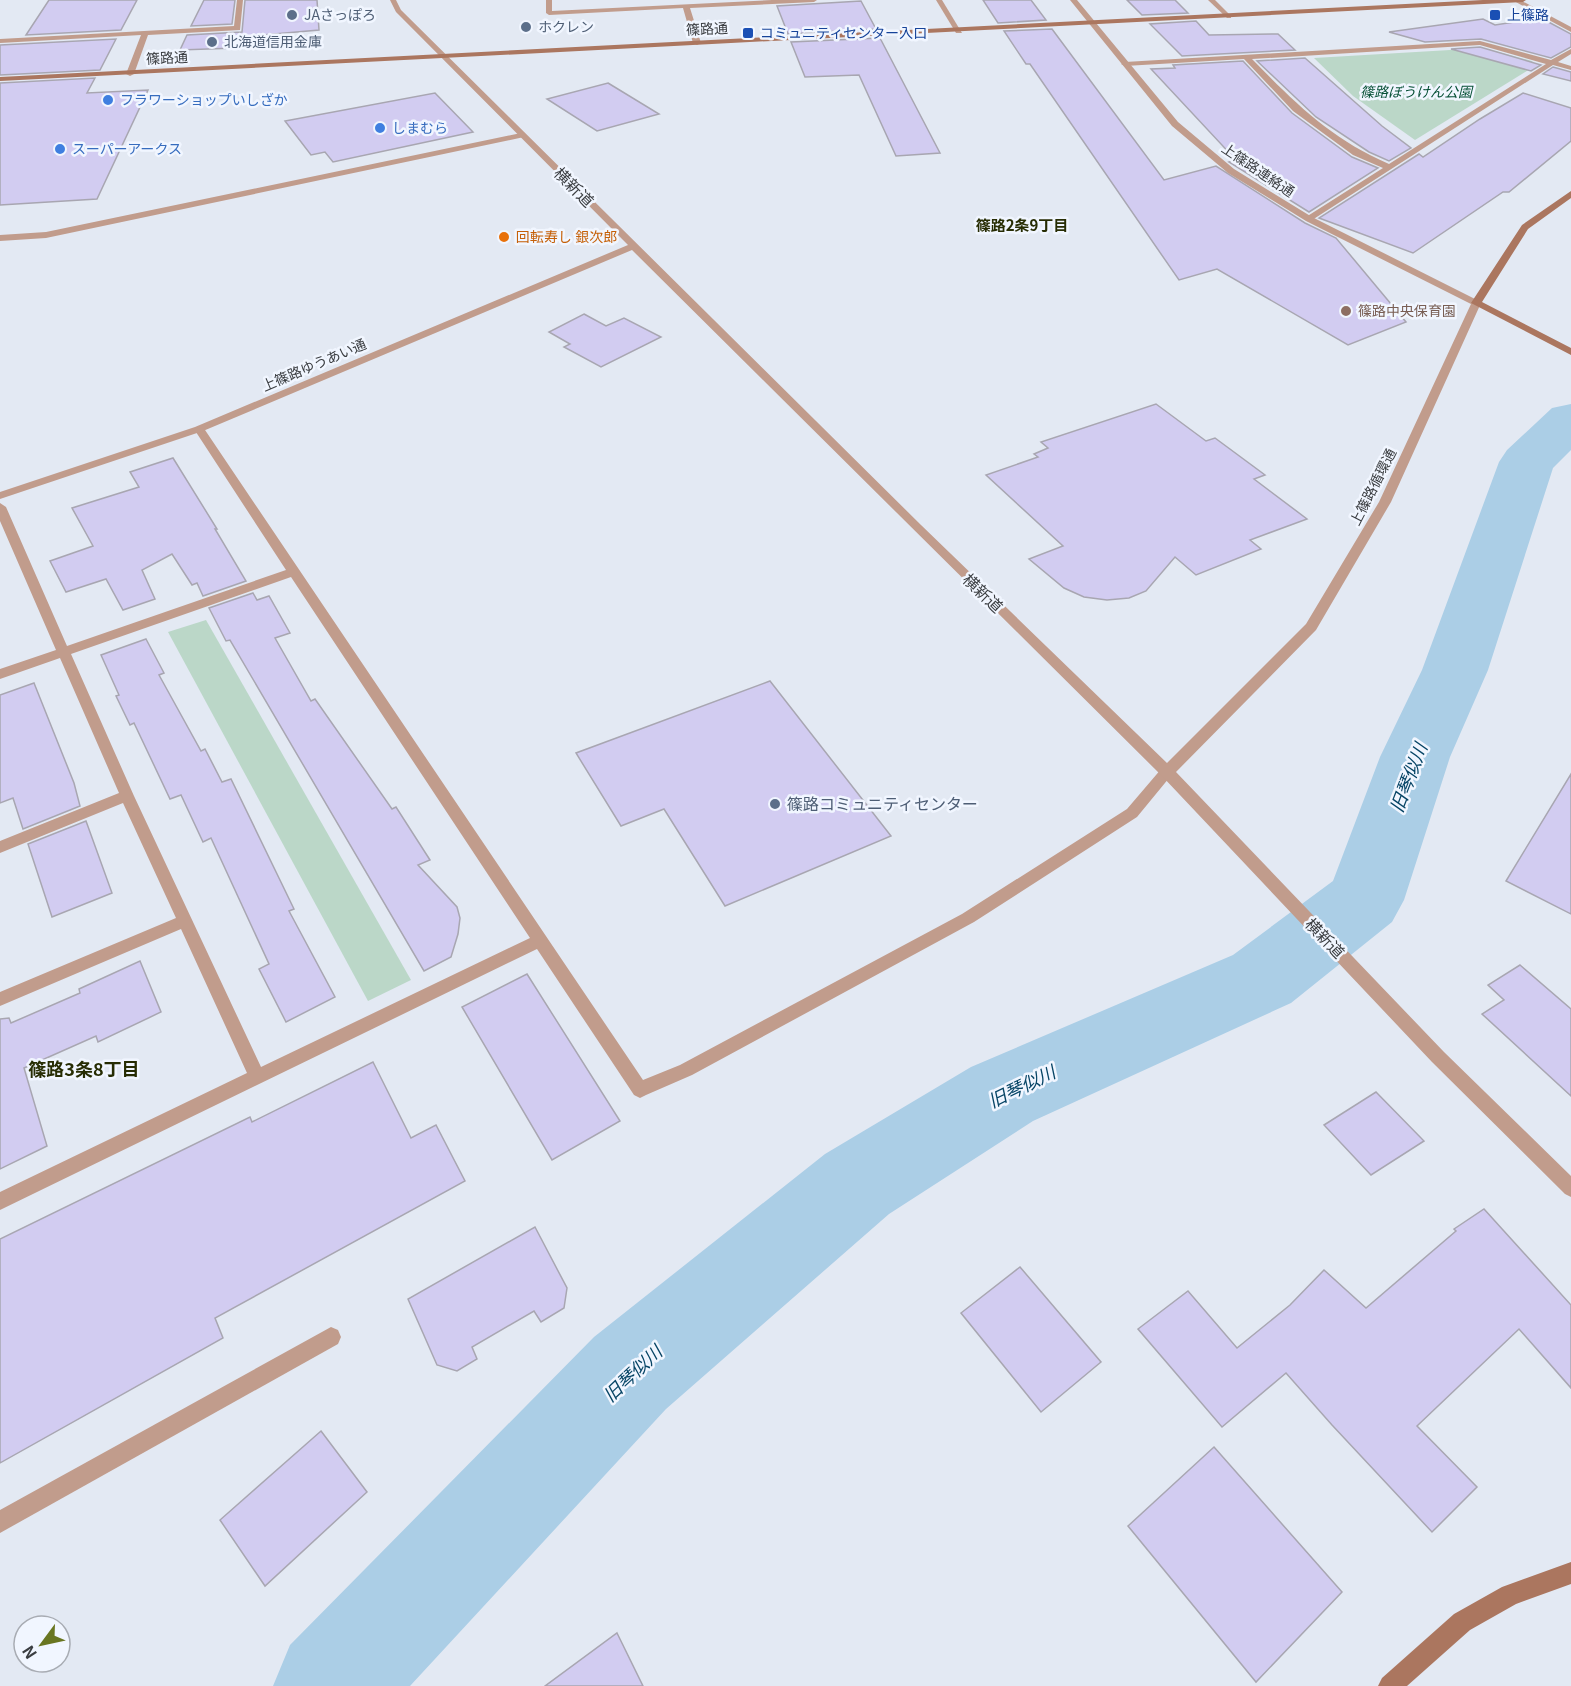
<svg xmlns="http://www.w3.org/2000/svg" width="1571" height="1686" font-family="Georgia,'Noto Sans JP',serif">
  <rect width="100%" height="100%" fill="#e3e9f3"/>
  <g fill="#bbd7c8">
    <path d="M1484 48 1532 61 1535 66 1415 140 1353 96 1314 58Z"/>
    <path d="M206 620 411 980 368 1001 168 632Z"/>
  </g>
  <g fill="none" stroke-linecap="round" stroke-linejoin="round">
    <path fill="#abcee6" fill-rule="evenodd" d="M1571 404V450L1553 468 1488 670 1450 757 1404 900 1392 922 1291 1003 1033 1121 889 1214 666 1409 410 1686H273L290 1645 594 1337 825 1154 971 1067 1233 955 1333 881 1380 757 1422 670 1499 462 1507 450 1552 408Z"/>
  </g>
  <g fill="#d2ccf1" stroke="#a8a6b1" stroke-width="1.5">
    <path d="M49 0H137L121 30 26 35Z"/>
    <path d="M204 0H235L232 24 191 26Z"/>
    <path d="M245 0H317L319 30 240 37 236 48 180 50 187 35 242 32Z"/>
    <path d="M983 0H1031L1046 20 998 23Z"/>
    <path d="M1127 0H1175L1188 13 1142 15Z"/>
    <path d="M861 1 876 29 788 34 777 6Z"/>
    <path d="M1541 18 1571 34V47L1551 58 1481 39 1425 42 1389 32 1483 19 1495 25Z"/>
    <path d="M1196 21 1209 35 1278 34 1295 50 1182 56 1150 24Z"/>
    <path d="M1052 29 1164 180 1216 166 1305 223 1336 238 1406 322 1348 345 1217 269 1179 280 1030 64H1026L1004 31Z"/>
    <path d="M880 38 940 153 896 156 859 75 805 77 791 42Z"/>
    <path d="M116 39 100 70 0 75V45Z"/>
    <path d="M1480 47 1541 65 1531 71 1451 49Z"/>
    <path d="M1305 58 1382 126 1411 148 1389 161 1369 152 1316 117 1257 61Z"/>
    <path d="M1243 61 1292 113 1352 157 1378 168 1309 212 1229 162 1236 160 1151 69 1175 68 1173 65Z"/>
    <path d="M1553 67 1571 72V81L1543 74Z"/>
    <path d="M95 78 87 93 148 90 97 199 0 205V83Z"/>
    <path d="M608 83 659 114 597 131 547 99Z"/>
    <path d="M435 93 473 132 333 162 325 152 311 155 285 121Z"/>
    <path d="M1523 93 1571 108V141L1509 192H1503L1413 253 1319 218 1419 154 1423 157 1480 119Z"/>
    <path d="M584 314 606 326 624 318 661 337 601 367 564 347 570 344 549 332Z"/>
    <path d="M1156 404 1206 441 1215 438 1265 475 1254 479 1307 519 1250 540 1261 549 1196 575 1175 557 1146 591 1129 598 1107 600 1084 597 1064 588 1029 559 1063 546 986 475 1038 457 1034 454 1048 448 1041 442Z"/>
    <path d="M173 458 217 529H215L246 581 203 596 197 583 192 585 172 554 142 570 155 599 123 610 106 579 66 592 50 561 93 546 72 508 139 487 130 472Z"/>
    <path d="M253 593 257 600 269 596 290 633 275 638 311 701 315 699 392 809 396 807 430 860 418 865 457 907 460 918 458 934 451 957 424 971 230 640 226 641 209 608Z"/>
    <path d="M146 639 164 673 159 675 201 751 205 749 222 782 231 779 294 909 289 911 335 997 286 1022 259 969 269 964 211 838 203 842 181 795 170 799 134 723 130 725 116 696 119 695 101 655Z"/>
    <path d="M770 681 891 836 725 906 664 809 621 826 576 753Z"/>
    <path d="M34 683 74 783 80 806 23 829 13 798 0 803V695Z"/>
    <path d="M1571 774V914L1506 881Z"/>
    <path d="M86 821 112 893 52 917 28 844Z"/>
    <path d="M140 961 161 1012 98 1042 96 1036 24 1068 47 1146 0 1169V1019L9 1018 11 1023 80 993 79 989Z"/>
    <path d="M1520 965 1571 1009V1096L1482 1014 1504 1000 1488 985Z"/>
    <path d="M527 974 620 1121 552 1160 462 1007Z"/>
    <path d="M373 1062 411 1138 436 1125 465 1181 215 1318 223 1338 0 1463V1239L250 1117 252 1122Z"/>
    <path d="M1376 1092 1424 1141 1371 1175 1324 1125Z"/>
    <path d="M1484 1209 1571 1305V1388L1519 1329 1417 1426 1477 1487 1432 1532 1332 1425 1286 1373 1222 1427 1138 1329 1188 1291 1237 1348 1290 1305 1324 1270 1366 1308 1456 1231 1454 1229Z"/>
    <path d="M535 1227 567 1288 564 1308 541 1322 534 1311 472 1347 477 1359 457 1371 437 1365 408 1299Z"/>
    <path d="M1020 1267 1101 1362 1041 1412 961 1313Z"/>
    <path d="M321 1431 367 1492 265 1586 220 1520Z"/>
    <path d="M1214 1447 1342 1592 1256 1682 1128 1526Z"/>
    <path d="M617 1633 643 1686H545Z"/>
  </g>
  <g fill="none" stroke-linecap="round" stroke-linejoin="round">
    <g fill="#c19c8c" fill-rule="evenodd">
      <path d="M237 0H243L240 30 148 35 134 74 130 76 126 74 141 35 0 43V39L234 26Z"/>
      <path d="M546 0H552V11L772 0H817L814 2 690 8 701 43 697 45 693 43 683 8 549 15 546 13Z"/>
      <path d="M936 0H942L962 33H956Z"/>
      <path d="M1208 0H1215L1231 16V18H1227Z"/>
      <path d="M1512 0H1520L1571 27V32Z"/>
      <path d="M1480 41 1551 60 1571 49V54L1558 62 1571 66V70L1553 65 1309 222 1305 219 1306 217 1383 168 1353 155 1293 111 1244 59 1125 66 1121 64 1125 62ZM1480 45 1546 64 1389 164C1331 139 1295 103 1252 59Z"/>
      <path d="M521 133 525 135 524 137 46 238 0 241V235L46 232Z"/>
      <path d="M199 426 203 427 643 1080 680 1065 962 914 1127 809 1162 768 1167 767 1174 772 1137 817 974 922 692 1075 646 1095 640 1098 634 1095 537 949 0 1210V1192L247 1073 181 929 0 1006V992L176 918 123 803 0 853V841L119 793 60 658 0 679V669L56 650 0 521V503L6 507 67 646 286 570 194 429ZM291 577 530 938 261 1067 134 796 71 654Z"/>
      <path d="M331 1327 338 1330 341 1337 338 1344 0 1533V1510Z"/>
    </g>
    <path fill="#c19c8c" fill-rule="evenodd" d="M390 0H396L401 10 921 525 1167 763 1306 624 1379 502 1471 304 1306 221 1228 173 1172 126 1070 0H1077L1178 122 1234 169 1312 217 1479 301 1481 303 1391 502 1316 630 1176 772 1444 1052 1571 1176V1197L1565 1194 1432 1062 1162 776 632 250 203 431 0 499V492L195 427 628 245 396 12Z"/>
    <g fill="#ab765f" fill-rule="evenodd">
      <path d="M1483 0H1526L1523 2 0 81V77Z"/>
      <path d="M1571 191V198L1528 229 1482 302 1571 348V355L1471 303 1522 225Z"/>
      <path d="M1571 1562V1584L1516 1604 1470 1630 1407 1686H1378L1382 1678 1454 1614 1502 1587Z"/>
    </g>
  </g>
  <g fill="#5c6f8a" stroke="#f1f6ff" stroke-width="2">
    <circle cx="292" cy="15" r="6"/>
    <circle cx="526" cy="27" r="6"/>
    <circle cx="212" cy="42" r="6"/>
    <circle cx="775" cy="804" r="6"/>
  </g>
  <g fill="#1a4fb4" stroke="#f1f6ff" stroke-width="2">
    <rect x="1489" y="9" width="12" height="12" rx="3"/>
    <rect x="742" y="27" width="12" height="12" rx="3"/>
  </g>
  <g fill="#3f7fe0" stroke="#f1f6ff" stroke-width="2">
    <circle cx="108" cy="100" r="6"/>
    <circle cx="380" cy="128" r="6"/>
    <circle cx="60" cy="149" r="6"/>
  </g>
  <circle fill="#e8710a" stroke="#f1f6ff" stroke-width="2" cx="504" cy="237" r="6"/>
  <circle fill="#8d6e63" stroke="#f1f6ff" stroke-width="2" cx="1346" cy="311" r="6"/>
  <g text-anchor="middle" stroke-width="5" stroke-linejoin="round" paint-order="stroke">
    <g font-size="14" fill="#4e5e75" stroke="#f1f6ff" text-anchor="start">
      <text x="304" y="20">JAさっぽろ</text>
      <text x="538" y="32">ホクレン</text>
      <text x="224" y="47">北海道信用金庫</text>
    </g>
    <g font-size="14" fill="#164399" stroke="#f1f6ff" text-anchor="start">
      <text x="1507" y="20">上篠路</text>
      <text x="760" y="38">コミュニティセンター入口</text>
    </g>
    <g font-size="14" fill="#3a3d41" stroke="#f1f6ff">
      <text transform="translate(707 29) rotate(-3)" y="5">篠路通</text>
      <text transform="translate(167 58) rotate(-3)" y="5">篠路通</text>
      <text transform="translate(1258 170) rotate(34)" y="5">上篠路連絡通</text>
      <text transform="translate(314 365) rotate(-23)" y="5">上篠路ゆうあい通</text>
      <text transform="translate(1373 487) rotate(-63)" y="5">上篠路循環通</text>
    </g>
    <g font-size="14" font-style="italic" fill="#065036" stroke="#f1f6ff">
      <text x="1416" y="97">篠路ぼうけん公園</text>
    </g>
    <g font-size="14" fill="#366cbe" stroke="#f1f6ff" text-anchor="start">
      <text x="120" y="105">フラワーショップいしざか</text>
      <text x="392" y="133">しまむら</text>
      <text x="72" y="154">スーパーアークス</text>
    </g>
    <g font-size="14" fill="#c56008" stroke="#f1f6ff" text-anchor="start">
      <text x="516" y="242">回転寿し 銀次郎</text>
    </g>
    <g font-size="14" fill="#785e54" stroke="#f1f6ff" text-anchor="start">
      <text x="1358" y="316">篠路中央保育園</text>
    </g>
    <g font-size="15" font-weight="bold" fill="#272d04" stroke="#f1f6ff">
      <text x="1022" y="231">篠路2条9丁目</text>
    </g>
    <g font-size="16" fill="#3a3d41" stroke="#f1f6ff">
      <text transform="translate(574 187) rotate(45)" y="6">横新道</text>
      <text transform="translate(983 593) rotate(44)" y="6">横新道</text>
      <text transform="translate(1325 938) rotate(46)" y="6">横新道</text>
    </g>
    <g font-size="16" fill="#4e5e75" stroke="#f1f6ff" text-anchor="start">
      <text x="787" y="810">篠路コミュニティセンター</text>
    </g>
    <g font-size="18" font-style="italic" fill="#074566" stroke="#f1f6ff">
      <text transform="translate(1409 778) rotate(-69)" y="6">旧琴似川</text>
      <text transform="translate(1022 1087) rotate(-26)" y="6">旧琴似川</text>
      <text transform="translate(633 1374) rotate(-43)" y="6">旧琴似川</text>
    </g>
    <g font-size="18" font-weight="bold" fill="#272d04" stroke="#f1f6ff">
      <text x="84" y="1076">篠路3条8丁目</text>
    </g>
  </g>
  <g transform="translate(42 1644) rotate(237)"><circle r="28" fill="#f1f6ff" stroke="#a8acb3" stroke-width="1.5"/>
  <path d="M0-4.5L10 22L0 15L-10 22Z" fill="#697621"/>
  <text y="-9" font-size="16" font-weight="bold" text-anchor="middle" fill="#3a3d41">N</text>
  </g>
</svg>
